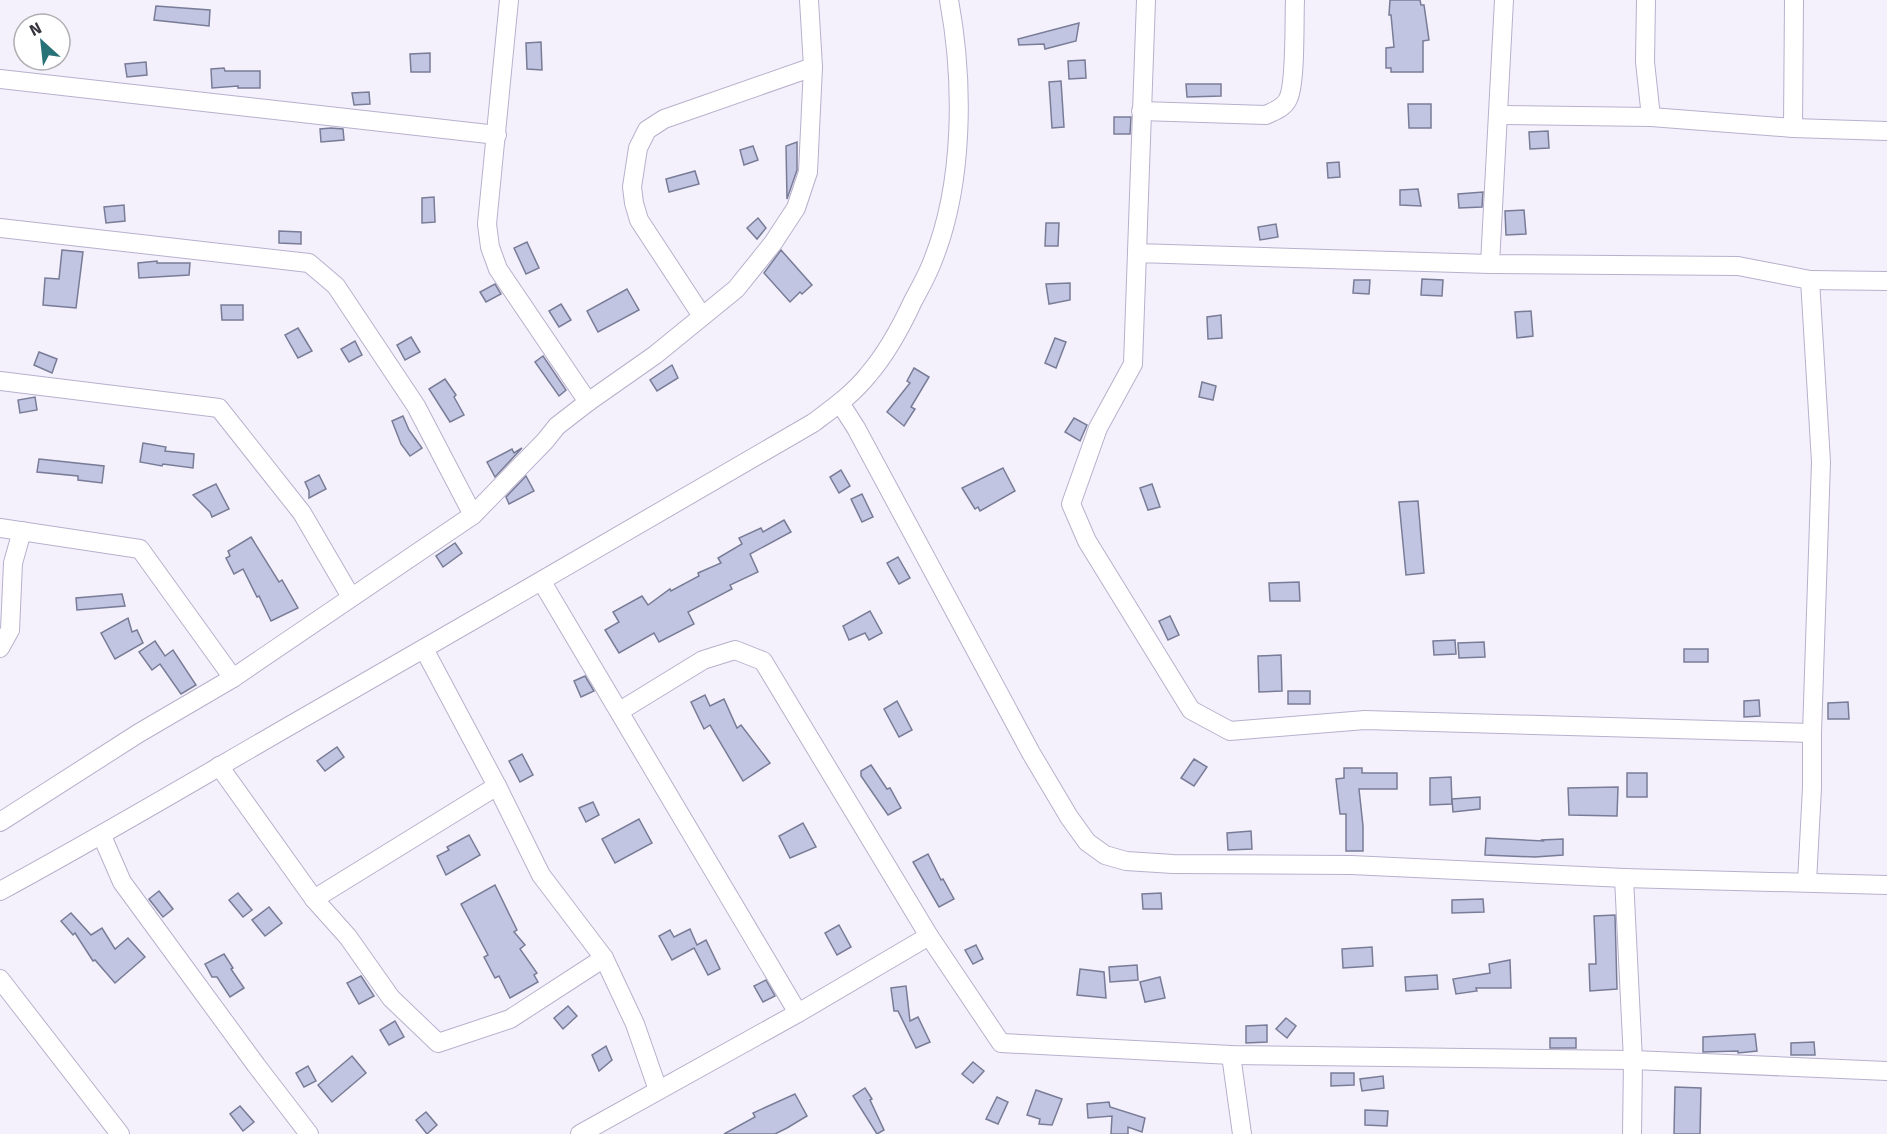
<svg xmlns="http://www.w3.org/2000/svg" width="1887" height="1134" font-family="Signika,sans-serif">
  <rect width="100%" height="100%" fill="#f4f1fd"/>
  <g fill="#c1c5e2" stroke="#797c96" stroke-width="1.5">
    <path d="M1390 0H1420L1421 5H1424L1429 40 1423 41V72H1391V68H1386V48L1394 47 1391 15H1389Z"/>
    <path d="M156 6 210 10 209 26 154 20Z"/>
    <path d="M1079 23 1076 41 1045 49 1044 44 1019 45 1018 39Z"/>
    <path d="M541 42 542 70 527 69 526 43Z"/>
    <path d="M430 53V72H411L410 54Z"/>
    <path d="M1085 60 1086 78 1069 79 1068 61Z"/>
    <path d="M146 62 147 75 127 77 125 64Z"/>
    <path d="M224 68 225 71H260V88H238V86L212 88 211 69Z"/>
    <path d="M1061 81 1064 127 1052 128 1049 82Z"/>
    <path d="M1186 84H1221V96L1187 97Z"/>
    <path d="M369 92 370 104 354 105 352 93Z"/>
    <path d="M1408 104H1431V128H1409Z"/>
    <path d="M1114 117H1131L1130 134H1114Z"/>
    <path d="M331 128 343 129 344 140 321 142 320 129Z"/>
    <path d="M1548 131 1549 148 1530 149 1529 132Z"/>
    <path d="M797 142V170L787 199 786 146Z"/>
    <path d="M753 146 758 160 744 165 740 150Z"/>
    <path d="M1339 162 1340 177 1328 178 1327 163Z"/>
    <path d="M695 171 699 184 669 192 666 179Z"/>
    <path d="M1418 189 1421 206 1400 205V190Z"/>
    <path d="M1483 192 1482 207 1459 208 1458 194Z"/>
    <path d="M434 197 435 222 422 223V198Z"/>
    <path d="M124 205 125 221 106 223 104 207Z"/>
    <path d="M1524 210 1526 234 1506 235 1505 211Z"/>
    <path d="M758 218 766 228 757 239 747 228Z"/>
    <path d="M1046 223H1059L1058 246H1045Z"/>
    <path d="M1276 224 1278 237 1260 240 1258 227Z"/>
    <path d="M279 231 301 232V244L279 243Z"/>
    <path d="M527 242 539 268 526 274 514 248Z"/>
    <path d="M62 250 83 252 76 308 43 305 45 278 59 279Z"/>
    <path d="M781 250 812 285 802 294 800 292 790 302 764 273Z"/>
    <path d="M157 261V263H190L189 275 139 278 138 263Z"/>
    <path d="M1422 279 1443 280 1442 296 1421 295Z"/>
    <path d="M1354 280H1370L1369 294 1353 293Z"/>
    <path d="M1070 283V300L1049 304 1046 284Z"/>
    <path d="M495 284 501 294 486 302 480 292Z"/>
    <path d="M627 289 639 310 598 332 587 311Z"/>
    <path d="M561 304 571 320 559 327 549 311Z"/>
    <path d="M221 305H243V320H222Z"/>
    <path d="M1531 311 1533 336 1517 338 1515 312Z"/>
    <path d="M1221 315 1222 338 1208 339 1207 317Z"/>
    <path d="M298 328 312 351 298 358 285 335Z"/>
    <path d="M411 337 420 352 405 360 397 345Z"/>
    <path d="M1055 338 1066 342 1056 368 1045 363Z"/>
    <path d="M355 341 362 355 349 362 341 349Z"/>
    <path d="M39 352 57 359 52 373 34 365Z"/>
    <path d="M543 356 566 390 559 396 535 362Z"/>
    <path d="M672 365 678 378 657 391 650 380Z"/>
    <path d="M914 368 929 377 911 407 915 409 904 426 887 412 910 383 907 381Z"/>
    <path d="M445 379 456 395 454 397 464 415 450 422 429 389Z"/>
    <path d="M1202 382 1216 386 1213 400 1199 397Z"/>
    <path d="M35 397 37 410 20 413 18 400Z"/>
    <path d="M403 416 409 430 422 448 410 456 401 444 392 421Z"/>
    <path d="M1074 418 1087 425 1080 441 1065 432Z"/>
    <path d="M143 443 166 447 165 451 194 454 193 468 163 464 162 466 140 462Z"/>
    <path d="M522 448 495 477 487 462 512 449 514 453Z"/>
    <path d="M39 459 104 466 102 483 78 480V476L37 472Z"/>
    <path d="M1003 468 1015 491 980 511 978 507 975 509 962 488Z"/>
    <path d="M841 470 850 486 839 493 830 477Z"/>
    <path d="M319 475 326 489 309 498V491L305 482Z"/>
    <path d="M526 476 534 491 509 504 506 497Z"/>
    <path d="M216 484 229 509 212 517 210 512 193 495Z"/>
    <path d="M1152 484 1160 507 1148 510 1140 488Z"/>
    <path d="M862 494 873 517 862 522 851 499Z"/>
    <path d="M1418 501 1424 573 1406 575 1399 502Z"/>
    <path d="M784 520 791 532 750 554 758 572 730 585 732 589 688 612 694 624 659 642 654 633 619 653 605 630 619 622 613 612 642 596 648 605 670 589 671 591 699 576 698 573 721 563 718 558 742 544 739 538 761 528 763 532Z"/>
    <path d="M251 537 279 582 282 580 298 608 271 621 259 596 257 597 243 569 234 574 226 558 230 556 228 551Z"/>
    <path d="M455 543 462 553 443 567 436 556Z"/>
    <path d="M898 557 910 578 899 584 887 563Z"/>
    <path d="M1299 582 1300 601H1270L1269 583Z"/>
    <path d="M122 594 125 606 77 610 76 598Z"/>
    <path d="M870 611 882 633 869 640 865 633 849 640 843 626Z"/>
    <path d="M1170 616 1179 635 1168 640 1159 621Z"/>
    <path d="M128 618 132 632 137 630 143 643 115 659 101 633Z"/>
    <path d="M1455 640 1456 654 1434 655 1433 641Z"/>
    <path d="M155 641 165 656 173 650 196 685 181 694 160 664 152 670 139 652Z"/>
    <path d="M1484 642 1485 657 1459 658 1458 643Z"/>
    <rect x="1684" y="649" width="24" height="13"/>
    <path d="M1281 655 1282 691 1259 692 1258 656Z"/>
    <path d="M585 676 594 691 581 697 574 681Z"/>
    <rect x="1288" y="691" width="22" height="13"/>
    <path d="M705 695 710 706 724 699 737 728 741 725 770 763 743 781 710 725 704 729 691 702Z"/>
    <path d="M1759 700 1760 716 1744 717V701Z"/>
    <path d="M897 701 912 730 899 737 884 709Z"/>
    <path d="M1848 702 1849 719H1828V703Z"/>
    <path d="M337 747 344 757 325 771 317 761Z"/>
    <path d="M522 754 533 775 520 782 509 761Z"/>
    <path d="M1194 759 1207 767 1194 786 1181 778Z"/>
    <path d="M871 765 887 789 890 788 901 808 888 815 861 776V771Z"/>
    <path d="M1344 768H1362V773H1397V789H1359L1363 826V851H1346V814H1340L1336 779 1344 778Z"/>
    <rect x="1627" y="773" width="20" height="24"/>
    <path d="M1451 777 1452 804 1430 805V778Z"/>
    <path d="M1618 787 1617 816 1569 815 1568 788Z"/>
    <path d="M1480 797V809L1453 812 1452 799Z"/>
    <path d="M593 802 599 815 586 822 579 808Z"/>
    <path d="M639 819 652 843 615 863 602 839Z"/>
    <path d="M803 823 816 847 790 858 779 836Z"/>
    <path d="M1251 831 1252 849 1228 850 1227 833Z"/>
    <path d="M469 835 480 855 446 875 437 856 449 850 447 847Z"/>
    <path d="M1486 838 1543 841 1542 840 1563 839V855L1535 857 1485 855Z"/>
    <path d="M928 854 941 880 943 879 954 899 939 907 913 862Z"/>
    <path d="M495 885 517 930 514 932 525 945 520 949 537 973 534 975 538 982 510 998 499 976 495 978 484 957 488 955 461 904Z"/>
    <path d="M159 891 173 909 163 917 149 899Z"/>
    <path d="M238 893 252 910 243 917 229 900Z"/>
    <path d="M1161 893 1162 909H1143L1142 894Z"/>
    <path d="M1483 899 1484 912 1452 913V900Z"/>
    <path d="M269 907 282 923 265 936 252 920Z"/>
    <path d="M71 913 91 935 102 928 115 949 128 938 145 957 115 983 95 960 93 961 75 933 73 935 61 921Z"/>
    <path d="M1615 915 1617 989 1590 991 1589 964H1596L1594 916Z"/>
    <path d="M839 925 851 947 837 955 825 933Z"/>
    <path d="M690 929 697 945 706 940 720 969 708 975 694 948 672 960 659 936 670 930 674 937Z"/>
    <path d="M976 945 983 959 973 964 965 950Z"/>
    <path d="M1372 947 1373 966 1343 968 1342 949Z"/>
    <path d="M224 954 233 968 231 969 244 988 230 997 217 977H212L205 964Z"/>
    <path d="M1510 960 1511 988H1476L1477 991 1456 994 1453 979 1490 973 1489 964Z"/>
    <path d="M1137 965 1138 980 1110 982 1109 967Z"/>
    <path d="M1080 969 1104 972 1106 998 1077 995Z"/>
    <path d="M1437 975 1438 989 1406 991 1405 977Z"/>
    <path d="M361 976 374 996 359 1004 347 983Z"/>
    <path d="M1160 977 1165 998 1145 1002 1140 982Z"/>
    <path d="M766 980 775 996 763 1002 754 986Z"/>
    <path d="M906 986 910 1021 918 1017 930 1042 916 1048 898 1011H894L891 988Z"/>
    <path d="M568 1006 577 1016 563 1029 554 1018Z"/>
    <path d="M1286 1018 1296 1026 1287 1038 1276 1029Z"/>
    <path d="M395 1021 404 1037 389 1045 380 1030Z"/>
    <path d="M1267 1025V1042L1246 1043V1026Z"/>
    <path d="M1755 1034 1757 1051 1738 1053V1051L1703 1052V1037Z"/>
    <rect x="1550" y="1038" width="26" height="10"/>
    <path d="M1814 1042 1815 1055H1791V1043Z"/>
    <path d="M606 1046 612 1060 599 1071 592 1055Z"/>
    <path d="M352 1056 366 1073 332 1102 318 1085Z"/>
    <path d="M973 1062 984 1071 973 1083 962 1074Z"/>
    <path d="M308 1066 316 1081 304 1087 296 1073Z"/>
    <path d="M1331 1073H1354V1085L1331 1086Z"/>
    <path d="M1383 1076 1384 1088 1362 1091 1360 1079Z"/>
    <path d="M1675 1087 1701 1088 1700 1134H1674Z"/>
    <path d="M865 1088 872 1099 870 1100 884 1130 877 1134 853 1096Z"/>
    <path d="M1036 1090 1062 1099 1052 1125 1039 1124 1040 1119 1027 1115Z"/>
    <path d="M795 1094 807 1116 787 1128 775 1134H724L755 1117 753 1113Z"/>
    <path d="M997 1097 1008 1102 998 1124 986 1119Z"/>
    <path d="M1109 1102 1110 1107 1145 1118 1142 1132 1128 1127V1134H1111L1112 1116 1088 1118 1087 1104Z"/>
    <path d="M240 1106 254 1122 243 1131 230 1114Z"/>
    <path d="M1365 1110 1388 1111 1387 1126 1365 1125Z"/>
    <path d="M426 1112 437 1125 427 1134 416 1120Z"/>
  </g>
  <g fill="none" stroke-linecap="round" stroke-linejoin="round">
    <g stroke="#b8b0cc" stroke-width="20">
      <g id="minor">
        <path d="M509 0 487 224 490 247 498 269 588 402"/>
        <path d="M1646 0 1645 62 1651 117"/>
        <path d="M0 79 497 135"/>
        <path d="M1141 111 1266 115C1274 111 1284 108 1288 99 1296 84 1294 20 1295 0"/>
        <path d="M1498 115 1651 117 1793 128 1887 131"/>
        <path d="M1793 128 1794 0"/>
        <path d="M0 228 309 263 336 286 416 406 473 515"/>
        <path d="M1137 253 1490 264 1738 266 1810 280 1821 462 1812 733 1365 720 1230 731 1191 710 1087 541 1071 504 1098 428 1133 364 1146 0"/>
        <path d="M1490 264 1504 0"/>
        <path d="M1810 280 1887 281"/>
        <path d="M702 316 639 220 634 203 632 187 638 148 647 130 664 119 813 67"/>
        <path d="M0 381 219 408 302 513 351 597"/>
        <path d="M840 403 856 428 1031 753 1069 817 1087 842 1105 855 1126 861 1173 864 1351 865 1624 878 1887 885"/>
        <path d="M0 528 140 549 233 678"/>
        <path d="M542 582 798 1013 929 936"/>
        <path d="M0 648 10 630 13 563 22 531"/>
        <path d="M424 649 497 786 541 875 604 958 635 1024 658 1090"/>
        <path d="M620 711 703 660 735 650 763 661 929 936 1001 1043 1231 1055 1633 1060 1887 1071"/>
        <path d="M219 766 314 899 348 937 391 998 438 1043 510 1019 604 958"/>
        <path d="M0 822 139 733 233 678 473 515 545 441 557 426 588 402 655 355 736 289 773 243 796 208 808 172 813 67 809 0"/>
        <path d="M102 836 122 882 256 1065 309 1134"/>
        <path d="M1624 878 1633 1060 1632 1134"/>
        <path d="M1807 882 1812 788V733"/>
        <path d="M0 891C98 838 194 781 291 725 465 625 640 524 813 423 833 408 853 394 868 375 887 353 901 327 913 301 920 288 928 274 933 260 964 183 964 81 949 0"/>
        <path d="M314 899 497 786"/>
        <path d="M0 979 120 1134"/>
        <path d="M1231 1055 1242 1134"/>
        <path d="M580 1134 798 1013"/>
      </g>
    </g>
    <use href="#minor" stroke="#fff" stroke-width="18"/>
  </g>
  <g transform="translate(42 42) rotate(333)"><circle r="28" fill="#ffffff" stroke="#afaeb2" stroke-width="1.5"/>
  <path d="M0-4.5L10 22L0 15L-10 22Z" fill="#277277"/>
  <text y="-9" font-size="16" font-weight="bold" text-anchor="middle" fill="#37343f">N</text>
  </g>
</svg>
